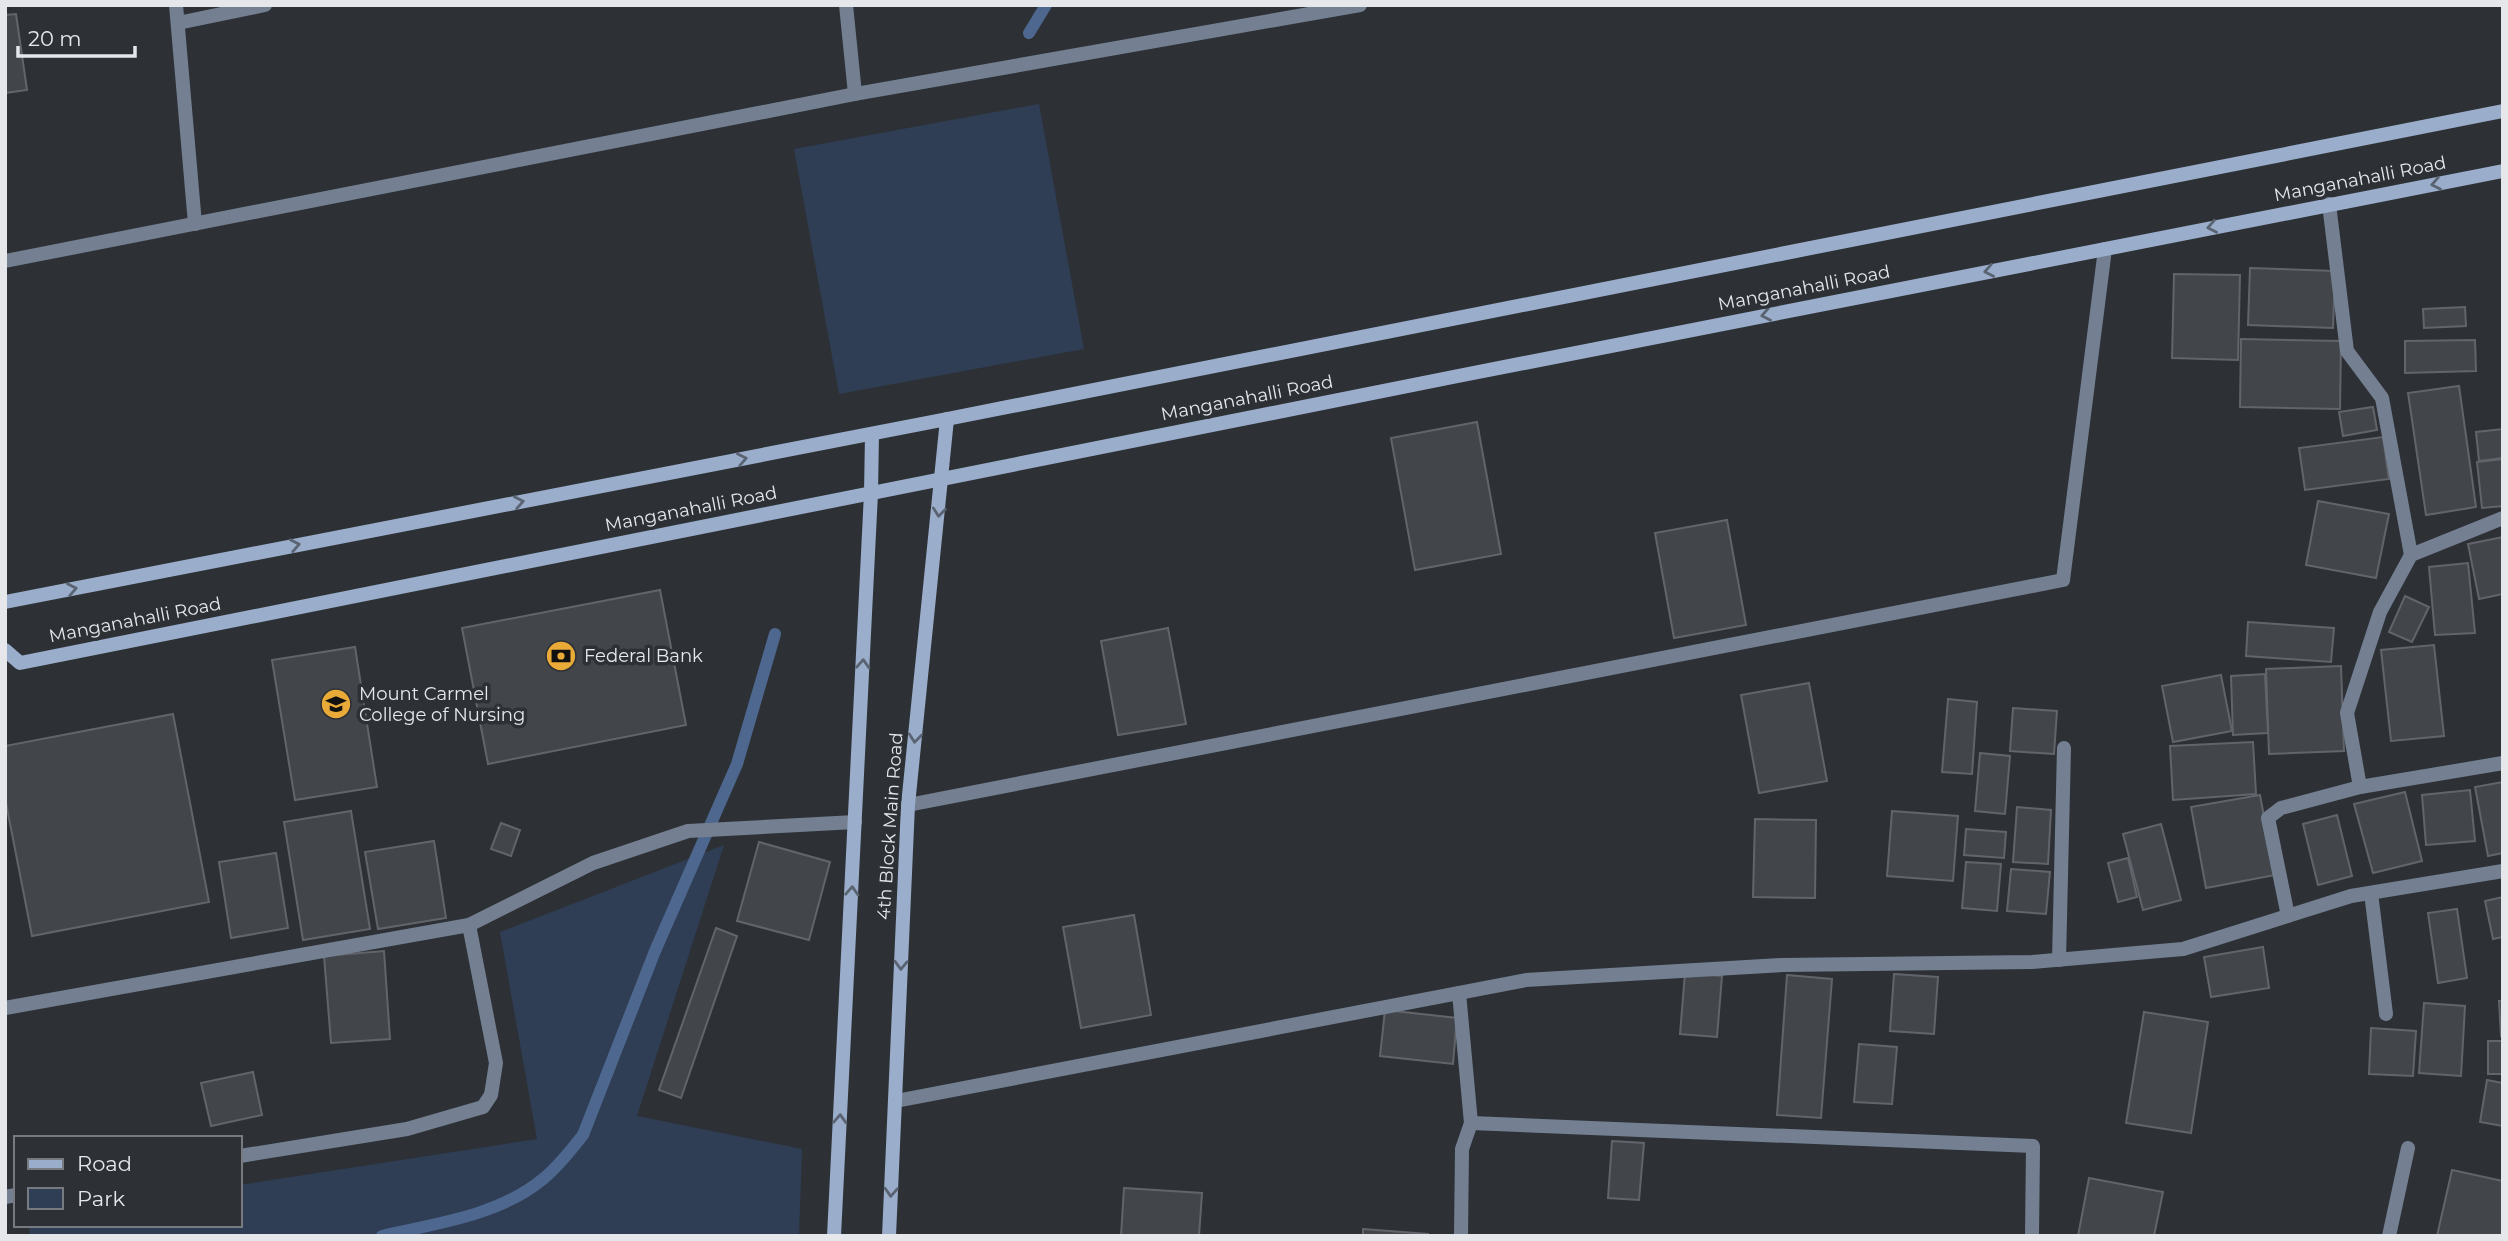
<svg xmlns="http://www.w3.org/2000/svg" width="2508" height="1241" font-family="Montserrat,sans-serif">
  <rect width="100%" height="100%" fill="#2d3136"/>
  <g fill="#2f3e54">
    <path d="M1039 104 1084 349 839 394 794 149Z"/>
    <path d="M724 845 637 1116 802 1149 799 1236H30L29 1225H240V1185L537 1139 500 932Z"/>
  </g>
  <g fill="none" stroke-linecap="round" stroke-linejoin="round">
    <g stroke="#4d678e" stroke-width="12">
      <path d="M1029 33 1046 5"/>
      <path d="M382 1236C437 1223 498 1216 543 1179 559 1166 571 1150 583 1135L655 951 737 764 775 634"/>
    </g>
  </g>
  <g fill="#42464b" stroke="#61656b" stroke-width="2">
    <path d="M16 14 27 90 5 93V15Z"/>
    <path d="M2250 268 2335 271 2333 328 2248 325Z"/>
    <path d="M2174 274 2240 275 2238 360 2172 358Z"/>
    <path d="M2465 307 2466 326 2424 328 2423 309Z"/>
    <path d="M2241 339 2341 341 2340 409 2240 407Z"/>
    <path d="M2475 340 2476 371 2405 373V341Z"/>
    <path d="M2459 386 2476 507 2426 515 2408 393Z"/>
    <path d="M2373 407 2377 430 2343 436 2339 412Z"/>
    <path d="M1477 422 1501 554 1415 570 1391 438Z"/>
    <path d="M2503 429V458L2479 461 2476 432Z"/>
    <path d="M2383 437 2389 479 2305 490 2299 448Z"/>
    <path d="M2503 459V506L2482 508 2477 462Z"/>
    <path d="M2318 501 2389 514 2376 578 2306 565Z"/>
    <path d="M1727 520 1746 625 1674 638 1655 533Z"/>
    <path d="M2503 537V594L2479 599 2468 544Z"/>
    <path d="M2468 563 2475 633 2435 635 2429 567Z"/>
    <path d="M660 590 686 725 488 764 462 628Z"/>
    <path d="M2405 596 2429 607 2412 642 2389 632Z"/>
    <path d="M2248 622 2334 628 2331 662 2246 656Z"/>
    <path d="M1168 628 1186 724 1118 735 1101 641Z"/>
    <path d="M2434 645 2444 736 2391 741 2381 650Z"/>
    <path d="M355 647 377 787 295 800 272 660Z"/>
    <path d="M2341 666 2344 751 2269 754 2266 669Z"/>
    <path d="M2265 674 2268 733 2233 735 2231 676Z"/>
    <path d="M2221 675 2232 731 2173 742 2162 686Z"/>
    <path d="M1809 683 1827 781 1759 793 1741 695Z"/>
    <path d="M1948 699 1977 702 1972 774 1942 772Z"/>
    <path d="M2013 708 2057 711 2054 754 2010 751Z"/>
    <path d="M173 714 209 902 32 936 5 798V746Z"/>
    <path d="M2253 742 2256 794 2173 800 2170 746Z"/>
    <path d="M1980 753 2010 756 2005 814 1975 811Z"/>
    <path d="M2503 782V853L2488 856 2475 787Z"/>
    <path d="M2470 790 2475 841 2426 845 2422 795Z"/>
    <path d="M2405 792 2422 861 2373 873 2354 804Z"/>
    <path d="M2260 795 2275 875 2206 888 2191 807Z"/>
    <path d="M2017 807 2051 810 2048 864 2013 862Z"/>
    <path d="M351 811 370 929 303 940 284 822Z"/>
    <path d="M1892 811 1958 816 1953 881 1887 876Z"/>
    <path d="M2337 815 2352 876 2318 885 2303 824Z"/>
    <path d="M1755 819 1816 820 1815 898 1753 897Z"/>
    <path d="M501 823 520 830 511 856 491 849Z"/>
    <path d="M2161 824 2181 900 2143 910 2123 834Z"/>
    <path d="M1966 829 2006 832 2004 858 1964 855Z"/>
    <path d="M434 841 446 918 378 929 365 852Z"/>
    <path d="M759 842 830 862 809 940 737 921Z"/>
    <path d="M276 853 288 928 231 938 219 862Z"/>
    <path d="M2128 858 2137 897 2118 902 2108 863Z"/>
    <path d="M1966 862 2001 864 1997 911 1962 908Z"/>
    <path d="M2011 869 2050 872 2046 914 2007 911Z"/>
    <path d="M2503 897V937L2493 939 2485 901Z"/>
    <path d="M2457 909 2467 978 2438 983 2428 913Z"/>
    <path d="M1134 915 1151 1015 1081 1028 1063 927Z"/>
    <path d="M716 928 737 936 681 1098 659 1090Z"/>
    <path d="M2263 947 2269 988 2211 997 2204 957Z"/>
    <path d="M384 951 390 1039 331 1043 324 956Z"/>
    <path d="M1685 973 1722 976 1717 1037 1680 1034Z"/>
    <path d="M1894 974 1938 977 1934 1034 1890 1031Z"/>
    <path d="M1787 975 1832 979 1821 1118 1777 1115Z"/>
    <path d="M2499 1001H2503V1036H2501Z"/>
    <path d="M2424 1003 2465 1006 2461 1076 2419 1073Z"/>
    <path d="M1385 1010 1457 1018 1453 1064 1380 1056Z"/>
    <path d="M2144 1012 2208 1022 2191 1133 2126 1123Z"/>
    <path d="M2371 1028 2416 1031 2413 1076 2369 1074Z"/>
    <rect x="2488" y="1041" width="15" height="33"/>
    <path d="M1859 1044 1897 1047 1892 1104 1854 1102Z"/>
    <path d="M253 1072 262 1115 211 1126 201 1083Z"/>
    <path d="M2487 1080 2503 1083V1126L2480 1122Z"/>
    <path d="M1612 1141 1644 1143 1639 1200 1608 1198Z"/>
    <path d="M2452 1170 2503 1181V1236H2437Z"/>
    <path d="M2089 1178 2163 1192 2154 1236H2078Z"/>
    <path d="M1124 1188 1202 1193 1199 1236H1121Z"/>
    <path d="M1363 1229 1428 1234V1236H1363Z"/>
  </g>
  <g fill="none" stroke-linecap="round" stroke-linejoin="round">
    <g stroke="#748092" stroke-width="14">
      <path d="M176 5 195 224"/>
      <path d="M846 5 855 94"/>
      <path d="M178 23 265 5"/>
      <path d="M2329 204 2347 351 2382 398 2411 555"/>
      <path d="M5 261 855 94 1360 5"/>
      <path d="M2360 787 2503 763"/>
      <path d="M908 805 2063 580 2105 249"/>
      <path d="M2371 893 2386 1014"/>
      <path d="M2288 916 2268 818 2281 808 2360 787 2347 713 2380 612 2411 555 2503 518"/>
      <path d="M2059 960 2064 748"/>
      <path d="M1459 993 1471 1123 1462 1149 1461 1236"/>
      <path d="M5 1008 469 925 593 863 688 831 855 822"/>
      <path d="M896 1101 1526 980 1782 965 2032 962 2183 949 2351 896 2503 871"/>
      <path d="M1471 1123 2033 1146 2032 1236"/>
      <path d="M240 1156 407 1129 483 1107 491 1095 496 1063 469 925"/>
      <path d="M5 1197 16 1195"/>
      <path d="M2389 1236 2408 1148"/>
    </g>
    <g stroke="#9aadca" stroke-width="14">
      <path d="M5 602 947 419 2503 111"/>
      <path d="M5 650 20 663 1458 376 2503 171"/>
      <path d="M834 1236 871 493 872 434"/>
      <path d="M889 1236 908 805 947 419"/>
    </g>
  </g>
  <defs><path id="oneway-chevron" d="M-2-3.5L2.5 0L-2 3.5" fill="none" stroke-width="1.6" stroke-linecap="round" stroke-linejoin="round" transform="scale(1.75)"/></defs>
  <g stroke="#596371">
    <use href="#oneway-chevron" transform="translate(2436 184) rotate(169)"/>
    <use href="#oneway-chevron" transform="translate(2212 227) rotate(169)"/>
    <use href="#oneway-chevron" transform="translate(1989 271) rotate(169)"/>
    <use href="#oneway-chevron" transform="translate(1766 315) rotate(169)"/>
    <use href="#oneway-chevron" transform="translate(742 459) rotate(-11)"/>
    <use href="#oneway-chevron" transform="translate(519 502) rotate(-11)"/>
    <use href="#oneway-chevron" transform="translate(939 512) rotate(96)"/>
    <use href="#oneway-chevron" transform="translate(295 545) rotate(-11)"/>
    <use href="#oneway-chevron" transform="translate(72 589) rotate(-11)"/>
    <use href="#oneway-chevron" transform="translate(863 664) rotate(-87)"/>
    <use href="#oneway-chevron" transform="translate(915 738) rotate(96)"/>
    <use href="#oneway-chevron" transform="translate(852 891) rotate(-87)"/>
    <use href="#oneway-chevron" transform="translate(901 965) rotate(92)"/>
    <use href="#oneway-chevron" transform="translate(840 1119) rotate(-87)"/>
    <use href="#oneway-chevron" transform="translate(891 1192) rotate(93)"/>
  </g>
  <defs>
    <g id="bank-disc" transform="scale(1.575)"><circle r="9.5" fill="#eaaa38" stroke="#2d3136"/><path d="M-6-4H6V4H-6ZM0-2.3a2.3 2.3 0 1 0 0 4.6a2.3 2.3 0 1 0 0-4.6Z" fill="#111"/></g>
    <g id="university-disc" transform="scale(1.575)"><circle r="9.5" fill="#eaaa38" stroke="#2d3136"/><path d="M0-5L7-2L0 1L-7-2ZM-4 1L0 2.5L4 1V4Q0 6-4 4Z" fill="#111"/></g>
  </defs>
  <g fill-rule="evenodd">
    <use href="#bank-disc" x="561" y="656"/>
    <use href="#university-disc" x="336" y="704"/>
  </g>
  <g text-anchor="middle" stroke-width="7" stroke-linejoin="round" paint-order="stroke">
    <g font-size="18" fill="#e5e7eb" stroke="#2d3136">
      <text transform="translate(2360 179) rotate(-11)" y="6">Manganahalli Road</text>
      <text transform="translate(1804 288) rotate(-11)" y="6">Manganahalli Road</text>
      <text transform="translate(1247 398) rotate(-11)" y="6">Manganahalli Road</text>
      <text transform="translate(691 509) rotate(-11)" y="6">Manganahalli Road</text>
      <text transform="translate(135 620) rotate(-11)" y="6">Manganahalli Road</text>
      <text transform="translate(890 826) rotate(-86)" y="6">4th Block Main Road</text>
    </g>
    <g font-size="18" fill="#e5e7eb" stroke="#2d3136" text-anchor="start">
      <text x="584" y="662">Federal Bank</text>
      <text x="359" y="700">Mount Carmel<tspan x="359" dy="21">College of Nursing</tspan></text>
    </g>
  </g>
  <rect width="2508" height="1241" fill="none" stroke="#e5e7eb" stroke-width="14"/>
  <rect x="14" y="1136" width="228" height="91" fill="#2d3136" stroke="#777a7e" stroke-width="2"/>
  <rect x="28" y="1159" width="35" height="10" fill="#9aadca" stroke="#777a7e" stroke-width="2"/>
  <text x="77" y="1171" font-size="21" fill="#e5e7eb">Road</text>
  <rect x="28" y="1188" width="35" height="21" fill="#2f3e54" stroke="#777a7e" stroke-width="2"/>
  <text x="77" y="1206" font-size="21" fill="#e5e7eb">Park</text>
  <path d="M18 46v10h117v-10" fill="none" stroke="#e5e7eb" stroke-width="3.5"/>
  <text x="28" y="46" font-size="21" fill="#e5e7eb" stroke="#2d3136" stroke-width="5" paint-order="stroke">20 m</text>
</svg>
